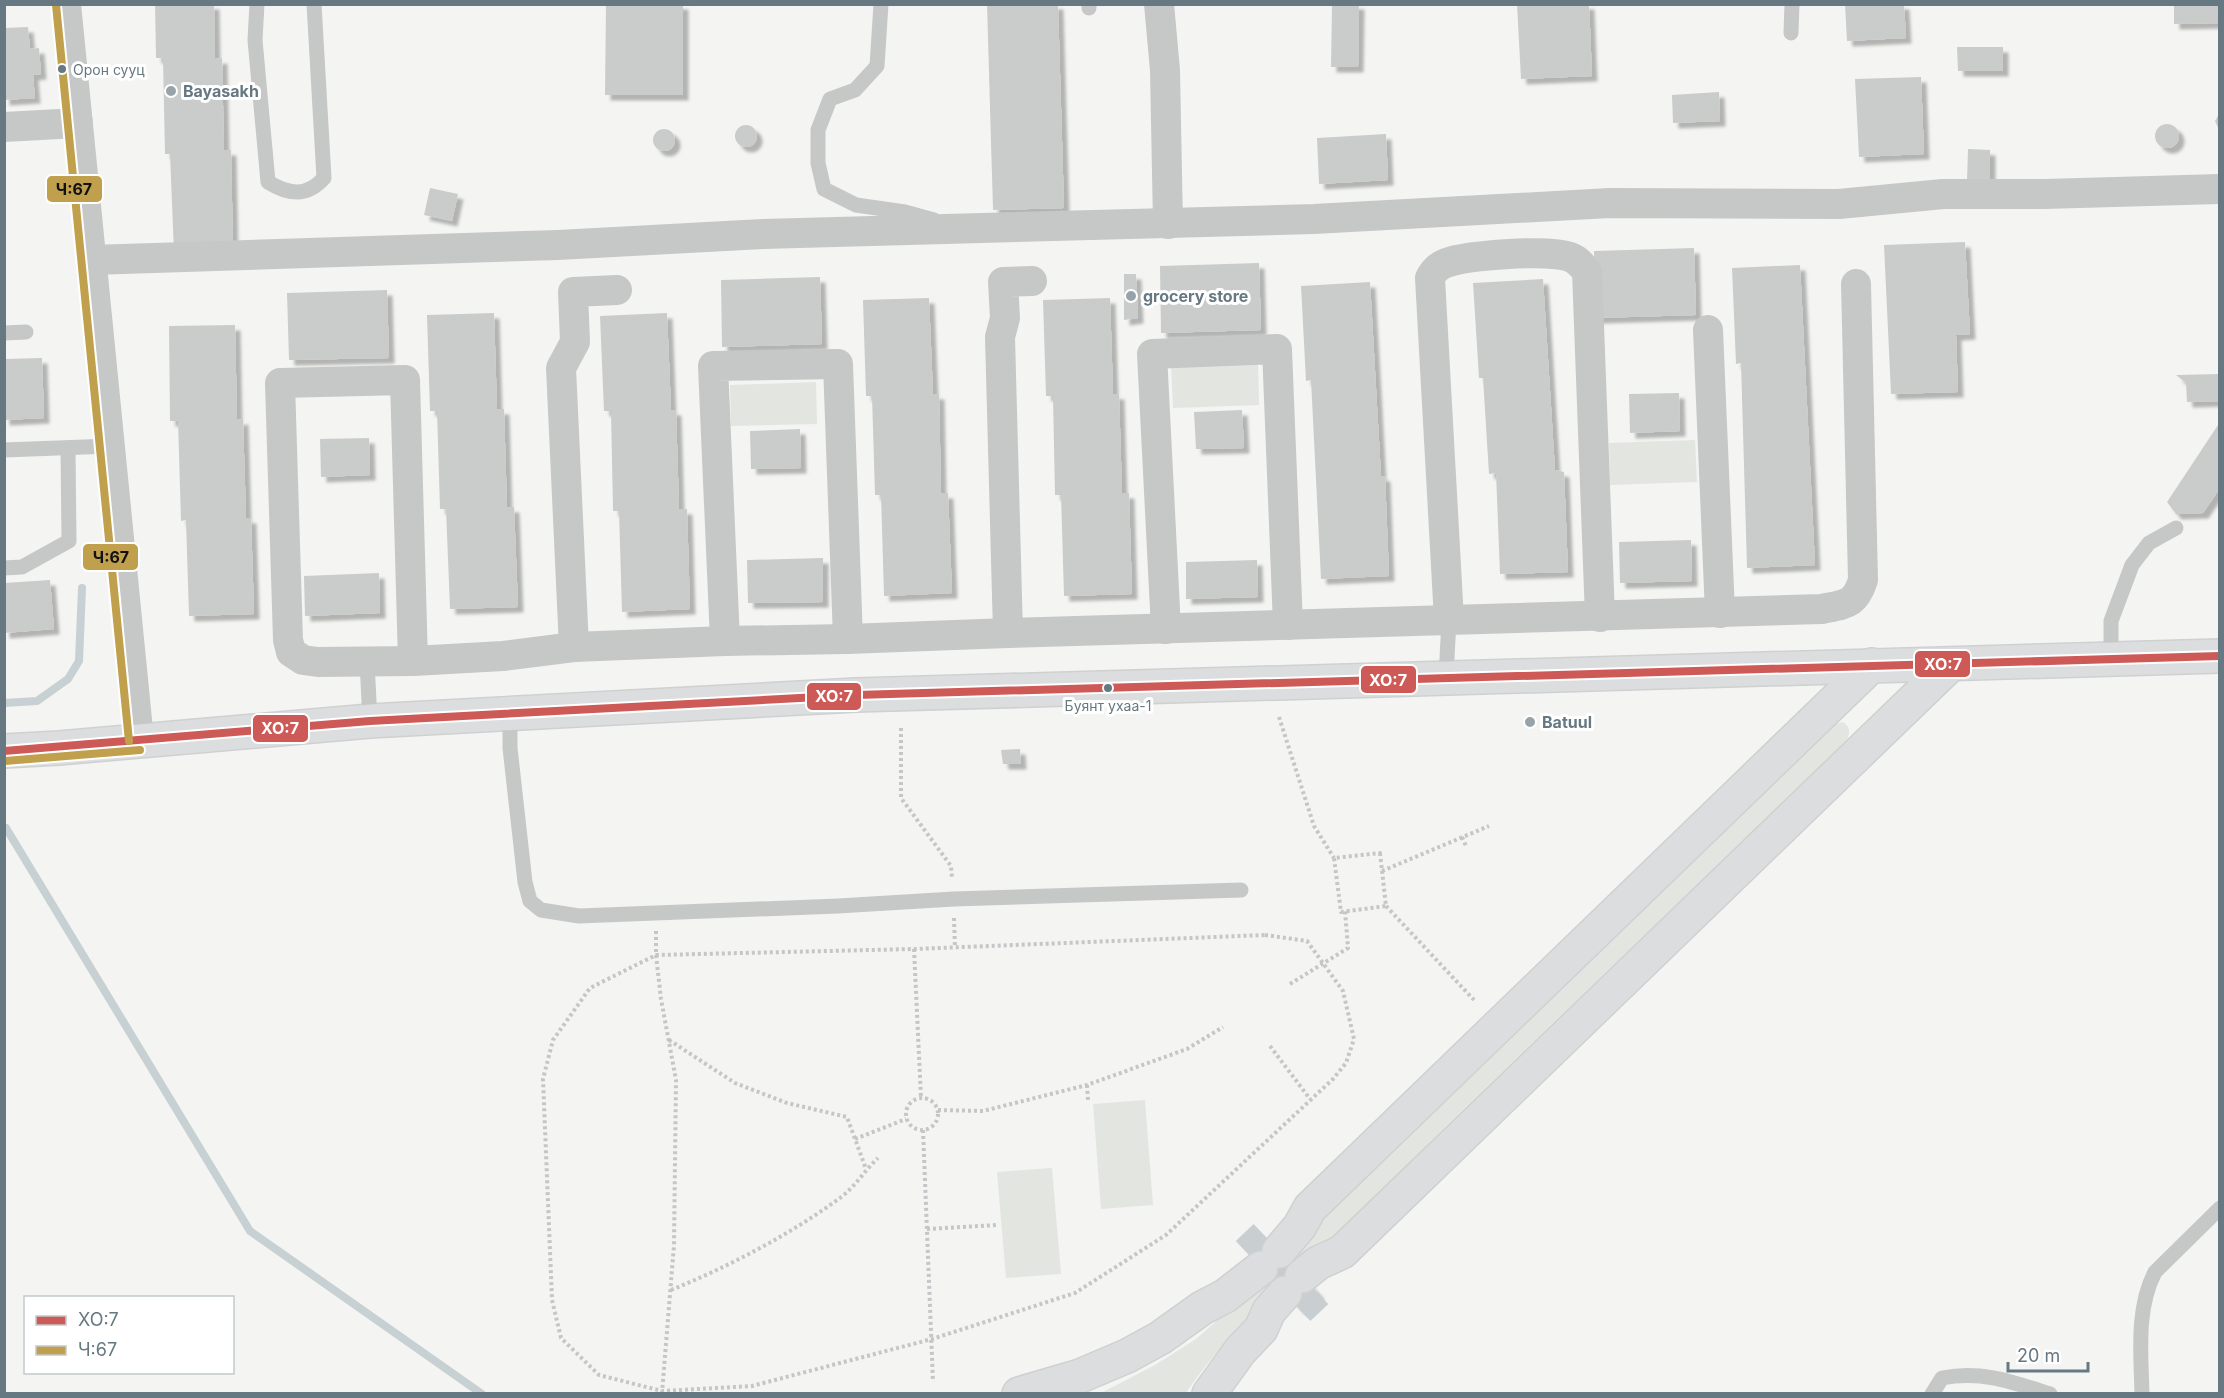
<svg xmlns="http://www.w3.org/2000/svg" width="2224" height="1398" font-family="Inter,sans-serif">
  <defs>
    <filter id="shadow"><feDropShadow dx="5.5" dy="5.5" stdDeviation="1.5" flood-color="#0004"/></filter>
  </defs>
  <rect width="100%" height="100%" fill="#f4f4f3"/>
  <g fill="#e3e6e0">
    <path d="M1258 363 1259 405 1173 408 1171 366Z"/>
    <path d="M816 382 817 424 731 426 730 385Z"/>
    <path d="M1695 440 1697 482 1610 485 1609 443Z"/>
    <path d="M1843 722C1851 728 1850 732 1847 740L1447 1125 1302 1269 1288 1254 1836 724Z"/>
    <path d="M1145 1100 1153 1205 1101 1209 1093 1104Z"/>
    <path d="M1052 1168 1061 1274 1006 1278 997 1172Z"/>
    <path d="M1265 1278 1277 1291C1243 1323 1212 1354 1186 1393L1099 1394 1155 1365 1196 1339Z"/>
  </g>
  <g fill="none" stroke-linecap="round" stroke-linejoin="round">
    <g stroke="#c7d0d2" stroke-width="8">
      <path d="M4 703 37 701 68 679 79 661 82 588"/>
      <path d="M6 828 250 1231 482 1394"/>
    </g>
  </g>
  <g fill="#cacccc" filter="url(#shadow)">
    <path d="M155 4H214L215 59 222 58 224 150H231L233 251 174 253 170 154H165L163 58H156Z"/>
    <path d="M606 4H683V95H605Z"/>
    <path d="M987 4H1058L1064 208 993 210Z"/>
    <path d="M1332 4H1359L1358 67H1331Z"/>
    <path d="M1517 4H1589L1592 76 1521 79Z"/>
    <path d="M1845 4H1904L1906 38 1847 41Z"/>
    <path d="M2174 4H2220V23L2174 24Z"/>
    <path d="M28 27 30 49 39 48 41 74 33 75 35 98 4 100V28Z"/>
    <path d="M1957 47H2003V71H1958Z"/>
    <path d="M1921 77 1924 154 1859 157 1855 79Z"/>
    <path d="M1719 92 1720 121 1673 123 1672 95Z"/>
    <path d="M2220 112V132L2215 121Z"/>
    <circle cx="2167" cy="136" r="12"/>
    <circle cx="746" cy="136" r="11"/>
    <circle cx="664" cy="140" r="11"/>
    <path d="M1386 134 1388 180 1319 184 1317 138Z"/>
    <path d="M1968 149 1990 150V182H1967Z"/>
    <path d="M430 188 458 194 452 221 424 215Z"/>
    <path d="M1965 242 1970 334 1956 335 1958 392 1891 394 1884 245Z"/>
    <path d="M1694 248 1696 315 1596 318 1594 251Z"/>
    <path d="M1259 263 1261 330 1161 333 1160 266Z"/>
    <path d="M1800 265 1815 565 1747 568 1741 363 1736 364 1732 268Z"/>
    <path d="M1124 274H1136L1138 318 1124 320Z"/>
    <path d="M820 277 822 344 722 347 721 280Z"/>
    <path d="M1543 279 1555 470 1564 472 1568 572 1500 574 1496 473 1489 474 1483 378H1479L1473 283Z"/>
    <path d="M1370 282 1381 476H1385L1389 576 1321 579 1311 380 1306 381 1301 286Z"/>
    <path d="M387 290 389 358 289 360 287 293Z"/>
    <path d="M929 298 933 394H939L941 493H948L952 593 884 596 881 495H875L872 396H866L863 300Z"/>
    <path d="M1110 298 1113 394H1119L1122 493H1129L1132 594 1064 596 1061 495H1055L1053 396H1046L1043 300Z"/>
    <path d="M494 313 497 409H504L507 507H514L518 607 450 609 446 509H440L437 411H430L427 315Z"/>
    <path d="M667 313 671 410H676L679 509H687L690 609 622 612 619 511H613L611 411H604L600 316Z"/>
    <path d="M235 325 237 420 243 419 246 518H251L254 614 189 616 186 520 181 521 178 421H170L169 326Z"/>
    <path d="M42 358 44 418 4 420V359Z"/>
    <path d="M2220 374V401L2187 402 2186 383 2176 375Z"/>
    <path d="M1679 393 1680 431 1630 433 1629 394Z"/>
    <path d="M1242 410 1244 448 1196 449 1194 412Z"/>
    <path d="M2220 422V488L2203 513 2176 514 2167 502Z"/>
    <path d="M800 429 801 468 751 469 750 431Z"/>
    <path d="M369 438 370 475 321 477 320 439Z"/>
    <path d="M1691 540 1692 581 1620 583 1619 542Z"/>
    <path d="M823 558V602L748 603 747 560Z"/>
    <path d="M1257 560 1258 597 1186 599V562Z"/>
    <path d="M379 573 380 613 305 616 304 576Z"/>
    <path d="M50 580 54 629 4 633V583Z"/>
    <path d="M1020 749 1021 764H1003L1001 750Z"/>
    <path d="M1264 1235 1319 1294 1301 1310 1246 1251Z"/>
  </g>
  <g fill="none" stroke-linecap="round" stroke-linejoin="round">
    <g stroke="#c9cfd1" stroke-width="33" stroke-dasharray="33 16" stroke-linecap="butt">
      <path d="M1247 1253 1265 1236"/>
      <path d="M1299 1309 1317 1292"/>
    </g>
    <g stroke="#cfd1d1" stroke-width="36">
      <g id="secondary">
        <path d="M4 751 59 748 370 721 856 695 2220 656"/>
        <path d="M1279 1251 1300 1226 1310 1208 1872 665"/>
        <path d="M1302 1276 1318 1263 1342 1252 1951 664"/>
        <path d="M1019 1394 1080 1376 1127 1356 1160 1338 1202 1308 1225 1296 1261 1268"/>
        <path d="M1209 1394 1240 1351 1261 1329 1269 1311 1285 1293"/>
      </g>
    </g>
    <g stroke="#c4c6c7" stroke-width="4" stroke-dasharray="3 3" stroke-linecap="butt">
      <path d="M1279 717 1314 826 1334 858"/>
      <path d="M901 728V798L951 866 952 878"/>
      <path d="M1462 837 1466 846"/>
      <path d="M1380 853 1386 906 1341 912 1334 858Z"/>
      <path d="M1382 871 1489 826"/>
      <path d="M1386 906 1474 1000"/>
      <path d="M954 918 955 948"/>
      <path d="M656 931V955L661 999 676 1080 674 1245 662 1393"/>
      <path d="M1265 935 1307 941 1343 991 1354 1039 1346 1063 1333 1079 1166 1235 1075 1293 932 1339 752 1386 662 1391 599 1375 561 1338 552 1300 543 1079 553 1040 590 988 656 955 914 949Z"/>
      <path d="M914 949 921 1098"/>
      <path d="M1290 984 1348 948 1345 911"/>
      <path d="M669 1040 735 1083 787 1103 847 1117 866 1169"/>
      <path d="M1270 1046 1310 1099"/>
      <path d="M1087 1085 1088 1100"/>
      <circle cx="922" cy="1114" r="16"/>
      <path d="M938 1110 983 1111 1087 1085 1187 1049 1223 1027"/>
      <path d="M923 1130 933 1382"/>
      <path d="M855 1139 906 1119"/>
      <path d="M927 1229 997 1225"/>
      <path d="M671 1290C730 1266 789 1235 840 1198 855 1187 865 1170 878 1158"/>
    </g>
    <g stroke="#c6c8c8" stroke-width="15">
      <path d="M257 4 255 40 268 182C289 195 307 197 324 178L314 4"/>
      <path d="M881 4 877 66 855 90 830 99 818 130V163L824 189 856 205 905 212 934 220"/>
      <path d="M1089 8V4"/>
      <path d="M1791 33 1792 4"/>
      <path d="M4 333 26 332"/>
      <path d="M4 450 111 446"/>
      <path d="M4 568 22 567 69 541 68 448"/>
      <path d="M2111 659V621L2132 565 2149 543 2176 528"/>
      <path d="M367 662 370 721"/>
      <path d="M1446 677 1449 620"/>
      <path d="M510 712V748L525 882 530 901 541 910 579 916 838 906 954 899 1241 890"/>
      <path d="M1932 1394 1942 1378C1981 1370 2013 1382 2050 1394"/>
      <path d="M2142 1394C2141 1354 2136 1308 2155 1272L2220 1208"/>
    </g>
    <g stroke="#c6c8c8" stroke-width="30">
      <path d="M66 4 139 740"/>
      <path d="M1159 4 1165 70 1168 224"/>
      <path d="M4 127 78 123"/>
      <path d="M91 260 558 245 763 234 1314 219 1610 203 1839 204 1943 194H2044L2220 189"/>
      <path d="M1708 330 1720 613"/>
      <path d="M1449 620 1430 278C1434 270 1438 266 1446 263 1468 255 1550 249 1570 257 1578 260 1582 265 1587 272L1600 617"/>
      <path d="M1166 629 1152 354 1277 349 1288 625"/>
      <path d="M1008 633 1000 337 1005 318 1003 282 1032 281"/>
      <path d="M725 641 713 366 838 364 848 639"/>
      <path d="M574 647 561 368 575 342 573 292 617 290"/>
      <path d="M413 661 405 380 280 383 288 640 291 652 303 660 318 662 413 661 503 656 574 647 725 641 848 639 1008 633 1822 609C1846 604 1855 605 1863 580L1856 284"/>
    </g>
    <use href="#secondary" stroke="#dcddde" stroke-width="33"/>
    <g stroke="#fff" stroke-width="12">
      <path id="bus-1" d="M4 751 370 721 856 695 2220 656"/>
    </g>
    <g stroke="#fff" stroke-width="12">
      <g id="bus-2">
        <path d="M56 5 129 741"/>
        <path d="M5 761 140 750"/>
      </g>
    </g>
    <use href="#bus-1" stroke="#cd5a57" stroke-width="8"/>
    <use href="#bus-2" stroke="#c0a04d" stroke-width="8"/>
  </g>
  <g fill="#667881" stroke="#fff" stroke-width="2">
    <circle cx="62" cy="69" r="5"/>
    <circle cx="1108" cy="688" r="5"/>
  </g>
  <g fill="#98a3a9" stroke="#fff" stroke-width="2">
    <circle cx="171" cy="91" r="6"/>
    <circle cx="1131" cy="296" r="6"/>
    <circle cx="1530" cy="722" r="6"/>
  </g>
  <g text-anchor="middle" stroke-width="6" stroke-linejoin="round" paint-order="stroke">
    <g font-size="14" fill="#667881" stroke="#fff" text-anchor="start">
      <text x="73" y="75">Орон сууц</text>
      <text x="1108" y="711" text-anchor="middle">Буянт ухаа-1</text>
    </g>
    <g font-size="16" font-weight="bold" fill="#667881" stroke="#fff" text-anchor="start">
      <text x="183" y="97">Bayasakh</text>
      <text x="1143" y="302">grocery store</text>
      <text x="1542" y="728">Batuul</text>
    </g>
  </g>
  <g stroke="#fff" stroke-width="2">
    <rect x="46" y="175" width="57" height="28" rx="6" fill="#c0a04d"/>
    <rect x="82" y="543" width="57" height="28" rx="6" fill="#c0a04d"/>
    <rect x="1914" y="650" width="57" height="28" rx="6" fill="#cd5a57"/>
    <rect x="1360" y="665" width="57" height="29" rx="6" fill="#cd5a57"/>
    <rect x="806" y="682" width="56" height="29" rx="6" fill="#cd5a57"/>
    <rect x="252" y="714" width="57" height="29" rx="6" fill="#cd5a57"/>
  </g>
  <g font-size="16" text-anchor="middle" font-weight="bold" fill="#fff">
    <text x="1943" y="670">ХО:7</text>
    <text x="1388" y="686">ХО:7</text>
    <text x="834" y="702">ХО:7</text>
    <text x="280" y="734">ХО:7</text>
  </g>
  <g font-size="16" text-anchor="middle" font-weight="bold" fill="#111">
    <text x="74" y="195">Ч:67</text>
    <text x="111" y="563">Ч:67</text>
  </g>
  <rect width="2224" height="1398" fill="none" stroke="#667881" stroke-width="12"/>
  <rect x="24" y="1296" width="210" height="78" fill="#ffffff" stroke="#c2c9cd" stroke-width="1.5"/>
  <rect x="36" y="1316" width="30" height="9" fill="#cd5a57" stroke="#c2c9cd" stroke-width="1.5"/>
  <text x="78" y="1326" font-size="18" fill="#667881">ХО:7</text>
  <rect x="36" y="1346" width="30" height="9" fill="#c0a04d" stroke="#c2c9cd" stroke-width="1.5"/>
  <text x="78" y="1356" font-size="18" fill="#667881">Ч:67</text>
  <path d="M2008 1362v9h80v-9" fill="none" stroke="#667881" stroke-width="3"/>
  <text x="2017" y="1362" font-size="18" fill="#667881" stroke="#ffffff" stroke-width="4.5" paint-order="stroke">20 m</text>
</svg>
